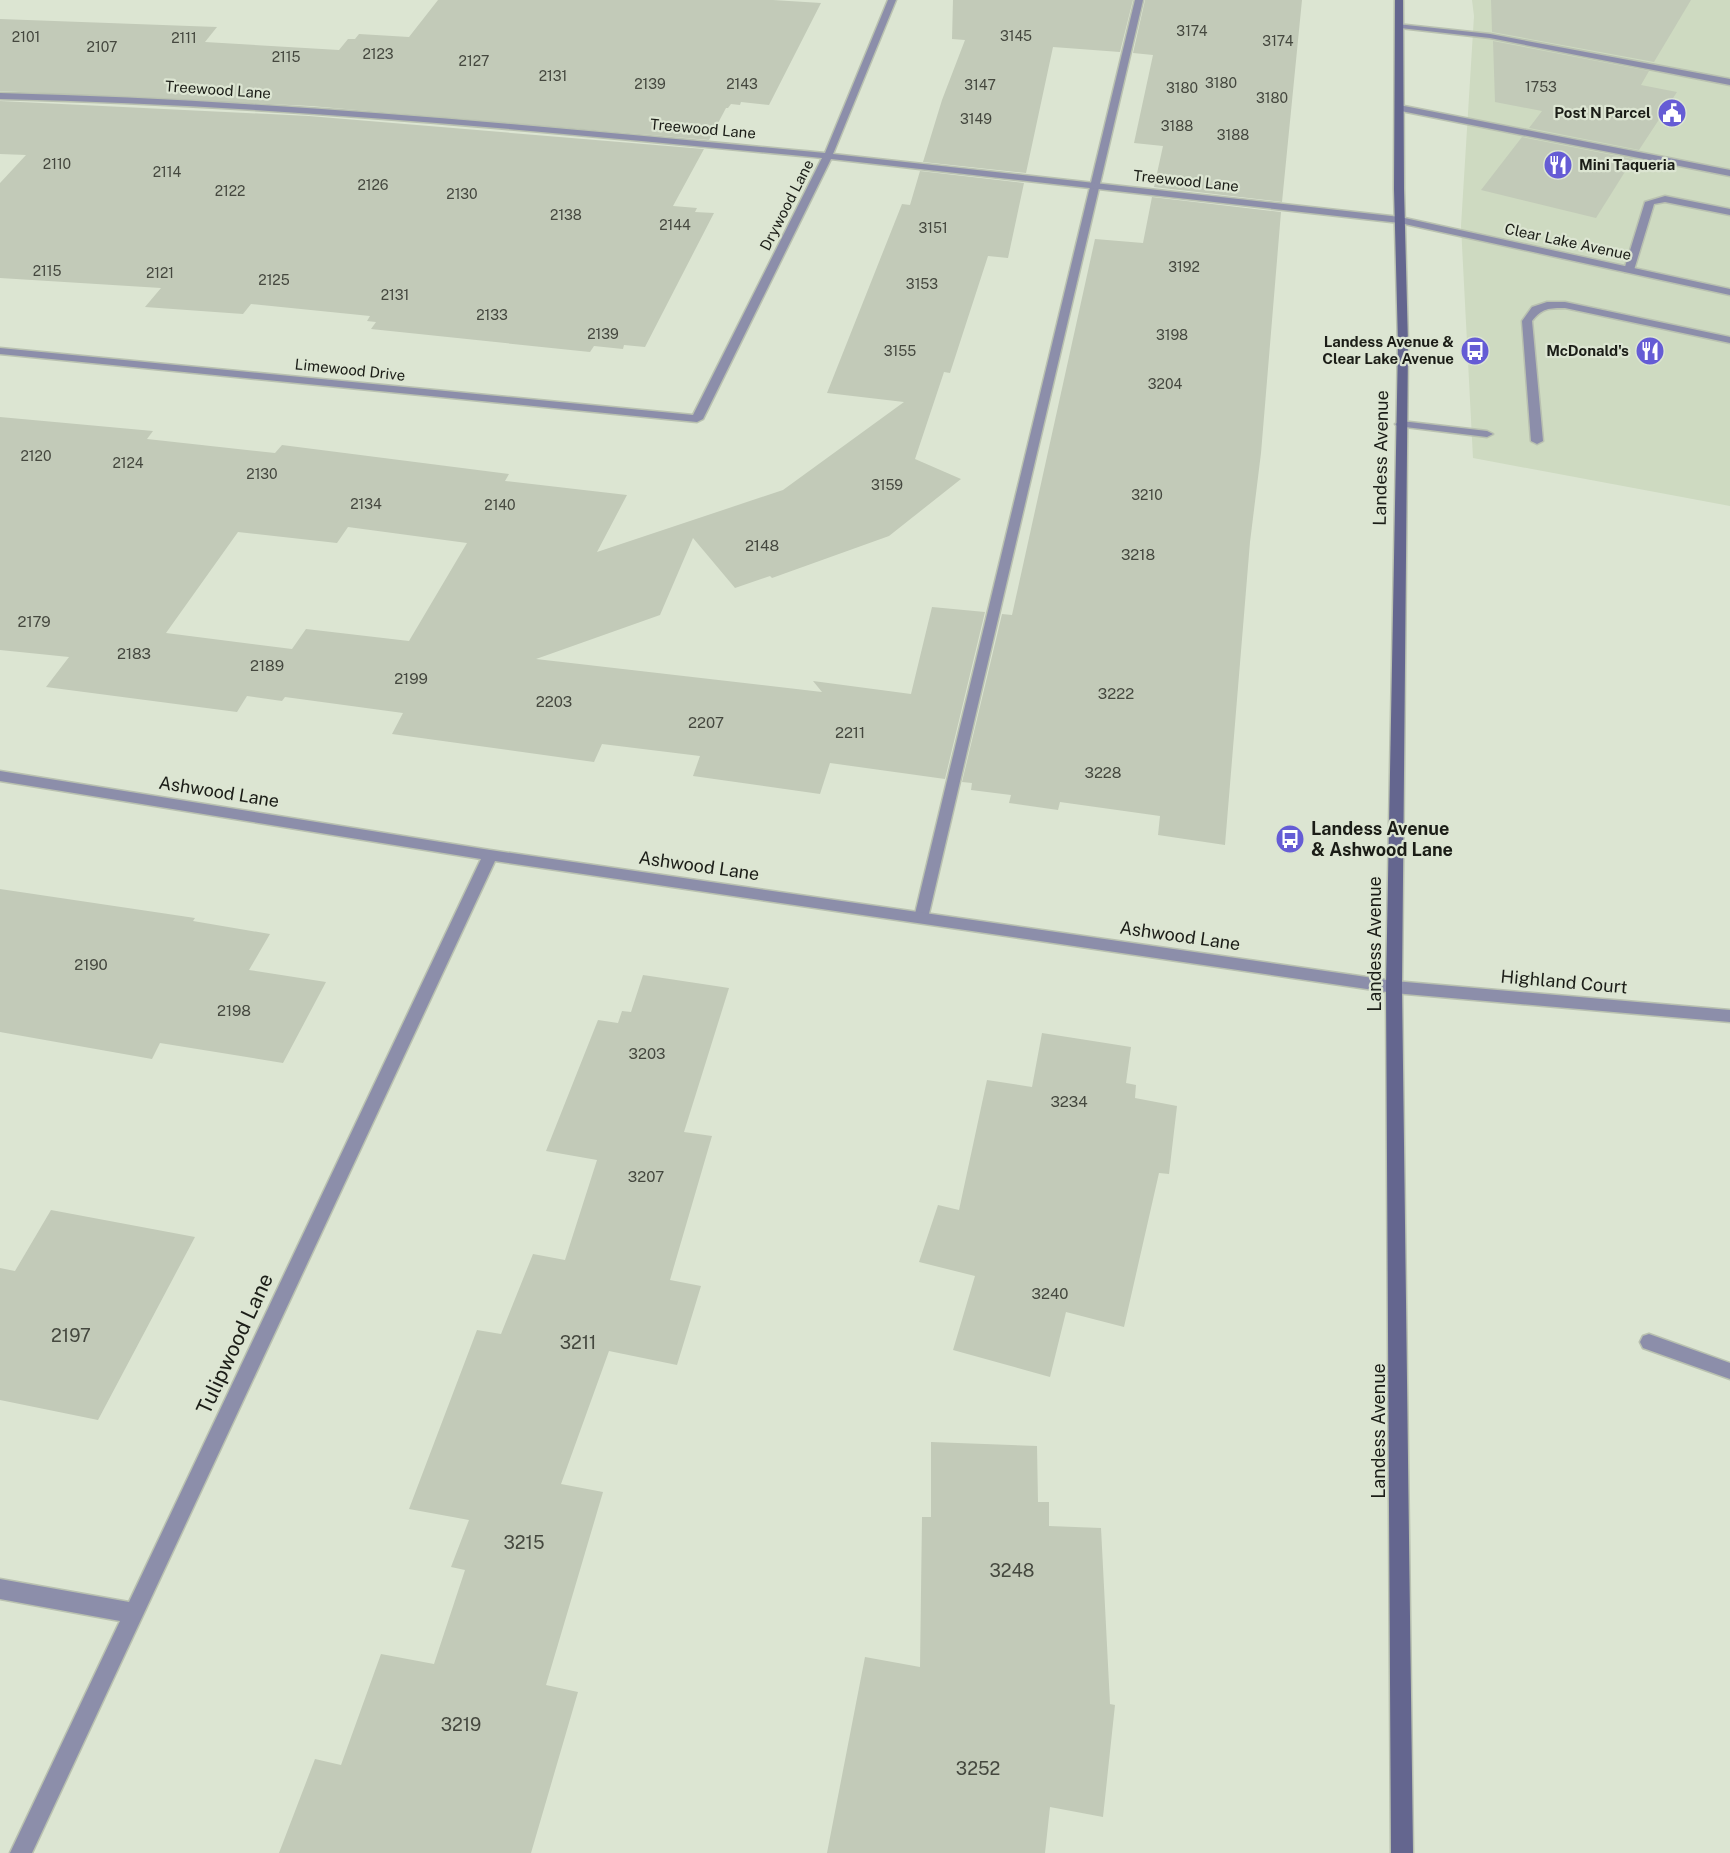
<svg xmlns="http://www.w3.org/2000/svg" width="1730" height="1853" font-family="'Public Sans',sans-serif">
  <rect width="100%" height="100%" fill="#dce5d2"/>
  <path fill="#cedac1" d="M1472 0H1730V506L1473 458 1461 226 1474 16Z"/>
  <g fill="#c2cab8" fill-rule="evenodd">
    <path d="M438 0H773L821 3 769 105 741 102 740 105 731 104 728 108H726L709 140 310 106 0 91V19L217 27 205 42 339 50 348 39H355L359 34 409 37Z"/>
    <path d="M953 0H1133L1120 52 1053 47 1026 173 923 162 942 100 965 40 952 39Z"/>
    <path d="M1145 0H1302L1282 202 1154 187 1163 146 1134 143 1153 55 1133 53Z"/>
    <path d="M1491 0H1691L1654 62 1492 32Z"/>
    <path d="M1493 41 1649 71 1641 85 1677 92 1639 150 1529 128 1542 111 1495 102Z"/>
    <path d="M0 101 309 116 704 149 673 206 697 208 695 212 714 213 645 347 624 345 623 349 594 346 590 352 371 329 376 322 367 321 370 316 251 304 243 314 145 307 161 288 0 278V183L26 155 0 154Z"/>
    <path d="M1522 137 1633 159 1596 218 1481 190Z"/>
    <path d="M920 171 1024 183 1008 258 988 256 950 373 944 372 915 459 961 479 889 536 772 578 770 576 735 588 693 538 660 615 536 659 822 692 813 681 911 694 932 607 985 612 945 779 830 763 820 794 693 776 700 756 602 744 594 762 392 734 403 713 285 697 282 701 247 696 237 712 46 687 69 657 0 650V417L153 431 147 439 275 453 282 445 509 474 505 481 627 495 597 552 783 490 904 402 827 393 902 204 910 205ZM348 527 467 543 409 641 306 629 292 649 166 633 238 532 337 543Z"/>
    <path d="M1152 197 1281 212 1261 453 1250 542 1225 845 1158 835 1160 816 1060 802 1058 810 1009 803 1011 795 971 790 972 783 962 782 1002 614 1012 615 1095 239 1143 243Z"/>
    <path d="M0 889 195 918 193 921 270 934 249 970 326 982 283 1063 160 1043 152 1059 0 1032Z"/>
    <path d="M643 975 729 988 684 1132 712 1136 670 1280 701 1286 677 1365 609 1351 561 1484 603 1492 546 1685 578 1692 531 1853H279L315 1759 341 1765 381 1654 434 1664 465 1570 451 1567 469 1520 409 1509 477 1330 501 1334 533 1254 565 1260 597 1160 546 1151 598 1020 618 1023 622 1011 631 1012Z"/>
    <path d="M1042 1033 1131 1047 1126 1083 1136 1085 1135 1098 1177 1106 1169 1174 1159 1173 1124 1327 1066 1312 1050 1377 953 1350 975 1276 919 1262 938 1205 959 1210 987 1080 1032 1087Z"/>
    <path d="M51 1210 195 1237 98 1420 0 1400V1268L15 1271Z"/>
    <path d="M931 1442 1037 1446 1038 1502H1049V1526L1101 1528 1110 1704 1115 1705 1103 1817 1050 1807 1045 1853H827L865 1657 920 1667 922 1517H931Z"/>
  </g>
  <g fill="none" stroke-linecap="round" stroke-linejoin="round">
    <g stroke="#b9c1b0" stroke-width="3">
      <g id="service">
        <path d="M1135 0H1143L928 918 926 922H916L914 918Z"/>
        <path d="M1397 24 1490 34 1730 79V85L1490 38 1400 28H1397Z"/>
        <path d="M1399 105 1730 170V176L1396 110V106Z"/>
        <path d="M1665 196 1730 209V215L1665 202 1654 204 1634 270 1625 272 1624 270 1645 202Z"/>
        <path d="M1547 302H1565L1730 337V343L1565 308C1549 308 1542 308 1532 321L1543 441 1537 444 1531 441 1522 321 1532 307Z"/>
        <path d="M1401 421 1487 431 1493 434 1487 437 1397 426 1395 424Z"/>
        <path d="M1649 1334 1730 1363V1379L1643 1348 1640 1342 1643 1336Z"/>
      </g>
    </g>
    <g stroke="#b9c1b0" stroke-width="3">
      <g id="minor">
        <path d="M888 0H896L833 154 1400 217 1730 289V295L1400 223 831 159 703 419 697 422 0 354V348L693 415 822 158C549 132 275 105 0 99V93C276 100 550 127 825 153Z"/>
        <path d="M0 771 490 850 1394 981 1730 1010V1022L1394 993 495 861 32 1853H10L120 1621 0 1599V1579L129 1602 481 859 0 781Z"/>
      </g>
    </g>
    <g stroke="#b9c1b0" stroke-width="3">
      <path id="secondary" d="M1395 0H1403L1404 189 1408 344 1402 987 1413 1853H1391L1386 987 1398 344 1394 189Z"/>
    </g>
    <use href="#service" fill="#8c8eaa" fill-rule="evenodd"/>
    <use href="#minor" fill="#8c8eaa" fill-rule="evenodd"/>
    <use href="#secondary" fill="#64668f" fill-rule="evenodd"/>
  </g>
  <defs>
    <g id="civic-disc" transform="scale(1.5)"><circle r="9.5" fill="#655cd5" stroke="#dce5d2"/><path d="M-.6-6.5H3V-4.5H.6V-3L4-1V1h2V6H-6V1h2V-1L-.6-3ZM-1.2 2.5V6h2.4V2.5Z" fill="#fff"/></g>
    <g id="restaurant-disc" transform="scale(1.5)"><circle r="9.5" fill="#655cd5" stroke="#dce5d2"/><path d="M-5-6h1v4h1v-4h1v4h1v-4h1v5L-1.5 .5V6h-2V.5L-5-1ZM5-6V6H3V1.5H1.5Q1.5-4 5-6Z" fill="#fff"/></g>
    <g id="bus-disc" transform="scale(1.5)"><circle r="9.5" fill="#655cd5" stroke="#dce5d2"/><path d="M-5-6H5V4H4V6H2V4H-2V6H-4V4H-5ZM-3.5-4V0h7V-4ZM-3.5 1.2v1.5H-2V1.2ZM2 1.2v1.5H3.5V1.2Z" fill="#fff"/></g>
  </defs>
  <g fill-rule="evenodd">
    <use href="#civic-disc" x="1672" y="113"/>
    <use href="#restaurant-disc" x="1558" y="165"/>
    <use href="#bus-disc" x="1475" y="351"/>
    <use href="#restaurant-disc" x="1650" y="351"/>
    <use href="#bus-disc" x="1290" y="839"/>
  </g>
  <g text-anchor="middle" stroke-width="4.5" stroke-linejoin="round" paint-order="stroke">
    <g font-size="14" fill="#45483f">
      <text x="1192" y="36">3174</text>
      <text x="1016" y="41">3145</text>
      <text x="26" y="42">2101</text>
      <text x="184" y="43">2111</text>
      <text x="1278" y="46">3174</text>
      <text x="102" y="52">2107</text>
      <text x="378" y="59">2123</text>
      <text x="286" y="62">2115</text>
      <text x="474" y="66">2127</text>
      <text x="553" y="81">2131</text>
      <text x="1221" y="88">3180</text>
      <text x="650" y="89">2139</text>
      <text x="742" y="89">2143</text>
      <text x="980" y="90">3147</text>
      <text x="1541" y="92">1753</text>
      <text x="1182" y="93">3180</text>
      <text x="1272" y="103">3180</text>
      <text x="976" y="124">3149</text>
      <text x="1177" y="131">3188</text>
      <text x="1233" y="140">3188</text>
      <text x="57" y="169">2110</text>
      <text x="167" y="177">2114</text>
      <text x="373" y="190">2126</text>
      <text x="230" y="196">2122</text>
      <text x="462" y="199">2130</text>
      <text x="566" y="220">2138</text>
      <text x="675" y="230">2144</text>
      <text x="933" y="233">3151</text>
      <text x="1184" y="272">3192</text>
      <text x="47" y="276">2115</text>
      <text x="160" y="278">2121</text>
      <text x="274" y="285">2125</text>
      <text x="922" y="289">3153</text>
      <text x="395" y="300">2131</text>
      <text x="492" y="320">2133</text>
      <text x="603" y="339">2139</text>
      <text x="1172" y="340">3198</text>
      <text x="900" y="356">3155</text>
      <text x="1165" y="389">3204</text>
      <text x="36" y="461">2120</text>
      <text x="128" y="468">2124</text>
      <text x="262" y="479">2130</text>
      <text x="887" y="490">3159</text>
      <text x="1147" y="500">3210</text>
      <text x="366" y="509">2134</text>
      <text x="500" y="510">2140</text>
    </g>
    <g font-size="15" fill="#1b1d17" stroke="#dce5d2">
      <text transform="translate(218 90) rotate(4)" y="5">Treewood Lane</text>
      <text transform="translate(703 129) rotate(5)" y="5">Treewood Lane</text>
      <text transform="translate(1186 181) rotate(6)" y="5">Treewood Lane</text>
      <text transform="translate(787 205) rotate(-63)" y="5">Drywood Lane</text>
      <text transform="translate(1568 242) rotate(12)" y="5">Clear Lake Avenue</text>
      <text transform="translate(350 370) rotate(6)" y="5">Limewood Drive</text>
    </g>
    <g font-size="15" font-weight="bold" fill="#1b1d17" stroke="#dce5d2" text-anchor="end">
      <text x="1651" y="118">Post N Parcel</text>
      <text x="1579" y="170" text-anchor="start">Mini Taqueria</text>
      <text x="1454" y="347">Landess Avenue &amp;<tspan x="1454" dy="17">Clear Lake Avenue</tspan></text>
      <text x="1629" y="356">McDonald's</text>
    </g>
    <g font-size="15" fill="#45483f">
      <text x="762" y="551">2148</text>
      <text x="1138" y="560">3218</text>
      <text x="34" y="627">2179</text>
      <text x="134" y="659">2183</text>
      <text x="267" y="671">2189</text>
      <text x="411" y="684">2199</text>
      <text x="1116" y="699">3222</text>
      <text x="554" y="707">2203</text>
      <text x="706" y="728">2207</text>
      <text x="850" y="738">2211</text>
      <text x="1103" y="778">3228</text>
      <text x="91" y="970">2190</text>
      <text x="234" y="1016">2198</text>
      <text x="647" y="1059">3203</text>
      <text x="1069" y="1107">3234</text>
      <text x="646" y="1182">3207</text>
      <text x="1050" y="1299">3240</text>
    </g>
    <g font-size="18" fill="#1b1d17" stroke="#dce5d2">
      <text transform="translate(1381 458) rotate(-89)" y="6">Landess Avenue</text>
      <text transform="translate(219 792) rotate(9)" y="6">Ashwood Lane</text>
      <text transform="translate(699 866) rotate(8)" y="6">Ashwood Lane</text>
      <text transform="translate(1180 936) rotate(8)" y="6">Ashwood Lane</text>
      <text transform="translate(1375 944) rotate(-90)" y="6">Landess Avenue</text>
      <text transform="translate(1564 982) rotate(5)" y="6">Highland Court</text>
      <text transform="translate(1379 1431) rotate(-90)" y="6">Landess Avenue</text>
    </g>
    <g font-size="18" font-weight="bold" fill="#1b1d17" stroke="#dce5d2" text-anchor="start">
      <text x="1311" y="835">Landess Avenue<tspan x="1311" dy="21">&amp; Ashwood Lane</tspan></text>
    </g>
    <g font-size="18" fill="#45483f">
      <text x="71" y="1342">2197</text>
      <text x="578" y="1349">3211</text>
      <text x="524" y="1549">3215</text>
      <text x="1012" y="1577">3248</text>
      <text x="461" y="1731">3219</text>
      <text x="978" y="1775">3252</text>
    </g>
    <g font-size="21" fill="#1b1d17" stroke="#dce5d2">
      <text transform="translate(235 1344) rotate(-65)" y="7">Tulipwood Lane</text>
    </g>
  </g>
</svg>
